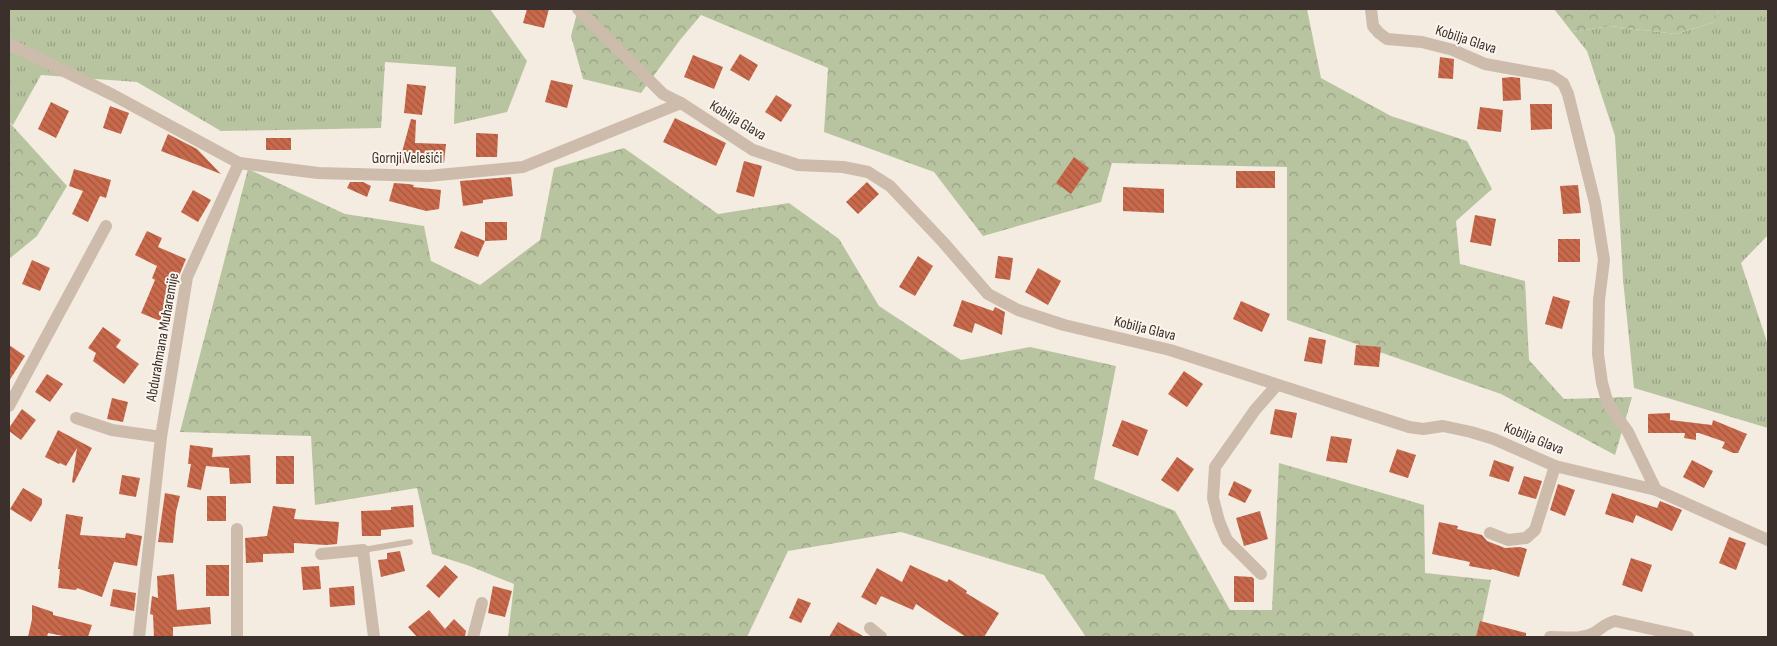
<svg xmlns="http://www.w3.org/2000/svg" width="1777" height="646" font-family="'Sofia Sans Condensed',sans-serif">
  <defs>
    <pattern id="grass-tufts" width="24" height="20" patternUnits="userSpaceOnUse" patternTransform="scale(1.25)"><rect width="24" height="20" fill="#b8c4a0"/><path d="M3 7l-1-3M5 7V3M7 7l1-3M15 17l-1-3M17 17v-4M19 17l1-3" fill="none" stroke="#97a083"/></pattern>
    <pattern id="forest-crowns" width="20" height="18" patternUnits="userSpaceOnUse" patternTransform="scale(1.25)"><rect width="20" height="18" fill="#b8c4a0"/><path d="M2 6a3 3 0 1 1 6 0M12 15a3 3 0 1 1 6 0" fill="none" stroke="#97a083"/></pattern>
    <pattern id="building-back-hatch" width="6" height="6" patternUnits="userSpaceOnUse" patternTransform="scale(1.25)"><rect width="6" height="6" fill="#c8694b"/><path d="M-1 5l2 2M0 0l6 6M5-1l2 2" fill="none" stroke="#a4573f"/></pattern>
  </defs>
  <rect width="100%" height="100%" fill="#f4ebe1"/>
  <g fill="url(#grass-tufts)">
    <path d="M9 9H490L527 61 507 112 454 124 456 67 385 62 381 128 221 131 137 82 41 75 13 125 9 122Z"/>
    <path d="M1719 9H1768V235L1741 263 1768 345V428L1634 388 1623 279 1615 136 1587 51 1572 32 1610 26 1676 34 1714 22Z"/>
  </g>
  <g fill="url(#forest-crowns)">
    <path d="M578 9H1307L1321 78 1391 116 1467 141 1492 189 1456 221 1460 264 1525 281 1529 360 1564 399 1632 397 1615 455 1501 394 1287 320V167L1112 163 1101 202 983 236 934 172 824 132 828 68 701 15 680 40 641 93 583 79 571 36Z"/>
    <path d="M1554 9H1719L1714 22 1676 34 1610 26 1572 32Z"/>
    <path d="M9 122 67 186 37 236 9 259Z"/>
    <path d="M624 148 718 214 789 203 839 239 879 306 961 360 1030 347 1116 366 1094 479 1175 511 1230 610H1272L1279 463 1424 505 1425 573 1491 580 1479 637H1086L1044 575 901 532 788 551 747 637H508L514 584 467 565 432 554 417 488 315 505 311 436 180 432 248 169 345 214 424 226 431 261 480 285 540 240 554 168Z"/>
  </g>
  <g fill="url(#building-back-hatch)">
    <path d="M527 9H549L544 28 523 23Z"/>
    <path d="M740 54 758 65 749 81 730 70Z"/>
    <path d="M693 55 723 67 714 89 684 77Z"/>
    <path d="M1440 57 1454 59 1453 79 1438 78Z"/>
    <path d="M1512 77 1520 78 1521 100 1503 101 1502 78Z"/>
    <path d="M551 80 573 85 567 108 545 102Z"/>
    <path d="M407 84 426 86 422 115 404 113Z"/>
    <path d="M776 95 792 105 781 122 765 112Z"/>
    <path d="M51 102 69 111 56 138 38 129Z"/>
    <path d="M1530 104H1552V129L1531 130Z"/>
    <path d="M110 106 129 113 121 134 103 128Z"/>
    <path d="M1480 107 1503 110 1501 132 1477 129Z"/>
    <path d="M675 118 726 143 716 166 663 142Z"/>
    <path d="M411 119 416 120 415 143 446 144 444 163 414 162V164L399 163Z"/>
    <path d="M476 133 498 134 497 157H476Z"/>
    <path d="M168 134 197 149 221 174 161 151Z"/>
    <rect x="266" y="138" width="25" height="12"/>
    <path d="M1074 157 1089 168 1071 194 1056 183Z"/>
    <path d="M744 161 762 166 754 197 736 192Z"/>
    <path d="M74 169 111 180 106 198 100 196 88 222 72 214 83 191 69 186Z"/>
    <rect x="1236" y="171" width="39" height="17"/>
    <path d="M511 177 513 196 483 200V203L463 206 460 181Z"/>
    <path d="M350 182H363L371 186 367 197 347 188Z"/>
    <path d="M867 182 879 194 858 214 846 202Z"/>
    <path d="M394 183 408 184 414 185 413 187 441 190 439 209 426 211 389 201Z"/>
    <path d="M1578 185 1581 213 1563 214 1560 186Z"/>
    <path d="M1123 187 1164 189V213L1123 211Z"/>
    <path d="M193 190 211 200 198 222 181 212Z"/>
    <path d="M1475 215 1496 219 1491 246 1470 242Z"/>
    <path d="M485 222H507V240L485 241Z"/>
    <path d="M147 231 162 238 158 247 186 259 160 321 141 313 155 280 152 278 157 266 135 255Z"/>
    <path d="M461 231 485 241 478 257 454 248Z"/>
    <rect x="1558" y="239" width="22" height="23"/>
    <path d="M918 256 933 266 915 296 899 287Z"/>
    <path d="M998 256 1013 258 1010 280 995 278Z"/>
    <path d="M32 260 50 268 40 291 22 284Z"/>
    <path d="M1038 268 1061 281 1048 305 1025 292Z"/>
    <path d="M1553 296 1570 301 1562 329 1545 324Z"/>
    <path d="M962 300 993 311 995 307 1005 312 1002 335 975 323 972 333 953 326Z"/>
    <path d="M1241 301 1270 314 1262 332 1233 319Z"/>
    <path d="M103 327 121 340 116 347 139 364 124 384 93 361 96 353 88 348Z"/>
    <path d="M1309 337 1326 340 1322 364 1304 361Z"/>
    <path d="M9 345 25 356 9 381Z"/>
    <path d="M1356 345 1381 347 1379 367 1354 365Z"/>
    <path d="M1184 371 1203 384 1187 407 1168 394Z"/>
    <path d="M47 374 63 384 50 402 35 392Z"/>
    <path d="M112 398 128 402 123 422 107 419Z"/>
    <path d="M22 409 36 420 21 440 9 431V428Z"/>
    <path d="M1275 409 1297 413 1292 438 1270 434Z"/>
    <path d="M1670 413V420L1712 425 1713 420 1747 434 1738 453H1733L1722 448 1725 442 1699 433H1696V440L1684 438 1685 433H1648V414Z"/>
    <path d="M1122 420 1148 430 1138 456 1112 446Z"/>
    <path d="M58 430 92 448 74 483 72 482 77 448 66 466 60 463 59 464 45 457Z"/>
    <path d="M1331 436 1352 439 1347 463 1326 461Z"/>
    <path d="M190 445 213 448 212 457 250 455 251 483 230 484 229 468 206 466 201 490 187 487 191 464H188Z"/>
    <path d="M1397 449 1416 455 1408 478 1389 472Z"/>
    <rect x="276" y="456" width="18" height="28"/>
    <path d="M1177 457 1194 469 1178 492 1161 480Z"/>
    <path d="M1494 460 1514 467 1509 482 1489 476Z"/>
    <path d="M1692 460 1713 471 1704 488 1683 477Z"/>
    <path d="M122 475 140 478 136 497 119 494Z"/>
    <path d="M1524 476 1542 481 1536 499 1518 494Z"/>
    <path d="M1234 481 1252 490 1245 503 1228 495Z"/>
    <path d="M1558 484 1575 490 1565 516 1550 510Z"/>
    <path d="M23 488 42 499V504L31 522 10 509Z"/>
    <path d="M165 493 180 496 176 512 173 543 158 542Z"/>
    <path d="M1612 493 1657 508 1660 501 1682 510 1672 531 1636 515 1633 523 1605 514Z"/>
    <rect x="207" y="496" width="19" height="25"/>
    <path d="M413 505 414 527 381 530V536H362L361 511 391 510V507Z"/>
    <path d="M273 506 296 509 294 519 339 522 337 544 326 545 294 543V553L263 554V562L246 563 245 538 267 536Z"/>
    <path d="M1260 511 1268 539 1244 546 1236 518Z"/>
    <path d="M66 514 83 517 80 535 125 538 126 533 142 536 137 566 114 562 102 597 77 588 76 590 58 588 60 569H58Z"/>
    <path d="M1439 522 1458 526 1457 529 1482 535 1487 541 1505 548 1520 547 1527 549 1519 577 1492 569 1491 570 1469 566 1470 562 1432 554Z"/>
    <path d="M1729 537 1746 543 1736 570 1719 563Z"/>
    <path d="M400 551 405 571 381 577 378 560 387 559V553Z"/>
    <path d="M1631 558 1652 565 1642 592 1622 585Z"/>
    <rect x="206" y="565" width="23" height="31"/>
    <path d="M445 565 458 577 439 598 426 586Z"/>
    <path d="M910 565 947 582 949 579 967 591 966 593 999 613 984 637H966L916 604 913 610 881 596 876 605 861 597 877 568 902 582Z"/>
    <path d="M319 566 321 589 303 590 301 567Z"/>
    <path d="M174 574 177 610 210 607 211 624 173 627V637H154L153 615 150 614 152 596 158 598 157 576Z"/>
    <path d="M1234 576 1252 577 1254 579V602H1234Z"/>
    <path d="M354 586 355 605 330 607 329 588Z"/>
    <path d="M493 586 512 591 505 617 488 613Z"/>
    <path d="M113 589 136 593 134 611 110 606Z"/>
    <path d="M798 598 811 603 801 623 789 618Z"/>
    <path d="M32 605 53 612V615L92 625 88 637H68L48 633 47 637H28L32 619Z"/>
    <path d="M429 610 445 629 454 619 466 631 465 637H417L408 627Z"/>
    <path d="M1480 621 1526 633V637H1476Z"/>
    <path d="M838 622 865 637H829Z"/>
  </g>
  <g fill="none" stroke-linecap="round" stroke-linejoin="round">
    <path stroke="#cdbbac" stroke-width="6" d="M363 550 410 542"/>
    <g stroke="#cdbbac" stroke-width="12">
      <path d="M578 9 663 94 681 103 753 150 798 165 843 167 868 172 890 186 943 242 988 294 1018 310 1064 325 1170 350 1409 427 1423 429 1443 426 1471 432 1494 439 1555 466 1656 490 1768 540"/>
      <path d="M1371 9 1373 26 1379 33 1387 39 1422 42 1453 50 1485 64 1552 76 1563 83 1568 94 1595 203 1604 260 1599 300 1598 354 1602 383 1608 404 1628 432 1656 490"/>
      <path d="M9 44 113 95 239 163 318 173 428 176 523 167 681 103"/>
      <path d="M9 406 106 226"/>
      <path d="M76 418 112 430 161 437"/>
      <path d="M237 529V637"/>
      <path d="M1490 533 1508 540 1526 538 1535 530 1555 466"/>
      <path d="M321 554 363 550 374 637"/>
      <path d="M1261 574 1227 540 1219 521 1213 498 1215 467 1255 410 1276 386"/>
      <path d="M870 628 881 637"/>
      <path d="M139 637 161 437 187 277 239 163"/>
      <path d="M473 637 482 603"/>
      <path d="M1550 637C1563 637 1582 640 1594 633 1602 628 1606 623 1615 621L1688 637"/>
    </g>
  </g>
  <g text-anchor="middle" stroke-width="4" stroke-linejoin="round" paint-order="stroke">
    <g font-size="15" fill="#3b302b" stroke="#fbf5ee">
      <text transform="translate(1466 39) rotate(18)" y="5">Kobilja Glava</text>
      <text transform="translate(738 120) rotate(31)" y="5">Kobilja Glava</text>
      <text x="407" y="163">Gornji Velešići</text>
      <text transform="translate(1145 328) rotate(14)" y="5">Kobilja Glava</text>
      <text transform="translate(162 337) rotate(-80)" y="5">Abdurahmana Muharemije</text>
      <text transform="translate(1534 438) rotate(22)" y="5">Kobilja Glava</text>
    </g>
  </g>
  <rect width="1777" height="646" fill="none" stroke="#3b302b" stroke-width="20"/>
</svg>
